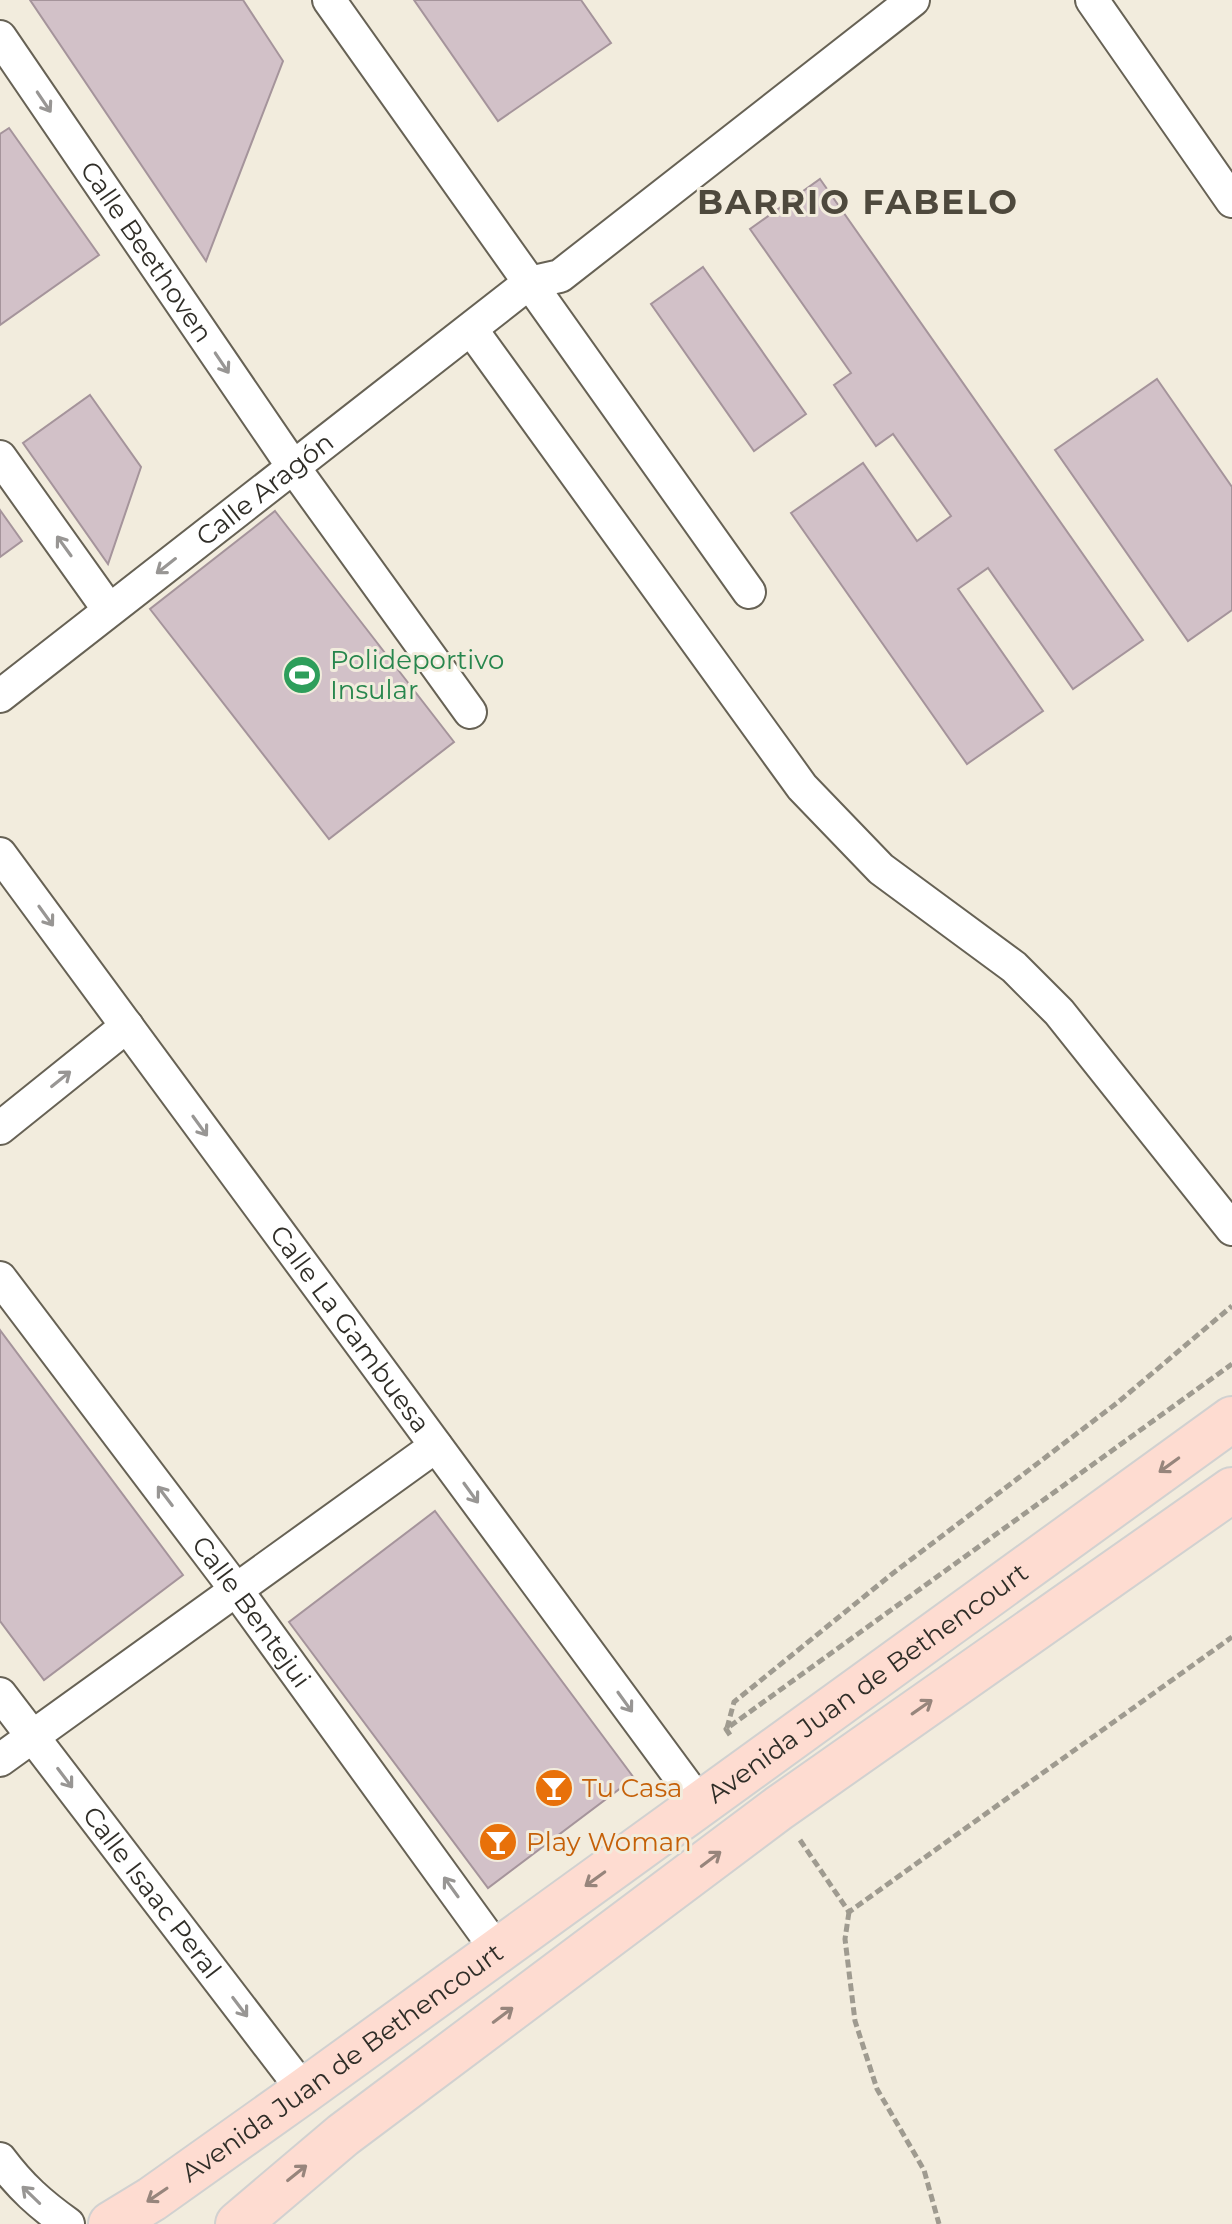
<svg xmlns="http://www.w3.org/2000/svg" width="1232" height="2224" font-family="Montserrat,sans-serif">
  <rect width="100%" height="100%" fill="#f2ecdd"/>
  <g fill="#d2c1c8" stroke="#a5949b" stroke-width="2">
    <path d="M30 0H243L283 61 206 261Z"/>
    <path d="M414 0H581L611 43 498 121Z"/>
    <path d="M9 128 99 255 0 325V134Z"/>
    <path d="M820 179 1143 640 1073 689 988 568 958 589 1043 711 967 764 791 513 863 463 917 541 951 516 893 434 876 446 834 385 851 373 750 229Z"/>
    <path d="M703 267 806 414 754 451 651 304Z"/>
    <path d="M1157 379 1232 487V610L1188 641 1055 450Z"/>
    <path d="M90 395 141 467 108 564 23 443Z"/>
    <path d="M0 510 22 541 0 557Z"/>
    <path d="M275 511 454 742 329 839 150 609Z"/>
    <path d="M0 1330 183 1575 44 1680 0 1621Z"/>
    <path d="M435 1511 634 1778 488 1888 289 1622Z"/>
  </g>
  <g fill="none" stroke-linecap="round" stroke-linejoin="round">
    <g stroke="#676255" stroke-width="36">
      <g id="minor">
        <path d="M329 0 749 592"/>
        <path d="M1092 0 1232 201"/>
        <path id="s1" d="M0 37 294 468 470 712"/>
        <path d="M471 329 802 787 881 869 1014 967 1059 1012 1232 1229"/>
        <path d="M0 457 109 610"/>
        <path id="s2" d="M0 696 529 283 560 276 913 0"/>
        <path id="s3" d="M0 854 700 1804"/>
        <path d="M0 1128 127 1026"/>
        <path id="s4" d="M0 1278 237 1591 497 1950"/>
        <path id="s5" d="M0 1694 304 2091"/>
        <path d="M0 1760 436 1446"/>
        <path d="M0 2159C21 2187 40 2204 68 2224"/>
      </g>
    </g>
    <g stroke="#d1d1d0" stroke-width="48">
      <g id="primary">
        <path id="s6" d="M111 2224 152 2199 304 2091 1232 1419"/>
        <path d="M238 2224 343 2135 779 1808 1232 1490"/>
      </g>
    </g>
    <g stroke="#9f9b90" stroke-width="5" stroke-dasharray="8 4" stroke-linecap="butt">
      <path d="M727 1728 734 1702 892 1574 1117 1403 1232 1306"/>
      <path d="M730 1735 726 1729 1232 1364"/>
      <path d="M800 1840 849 1912 1232 1637"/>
      <path d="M849 1912 845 1939 855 2021 877 2089 924 2170 939 2224"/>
    </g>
    <use href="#minor" stroke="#fff" stroke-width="32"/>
    <use href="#primary" stroke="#fedcd1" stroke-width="44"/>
  </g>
  <defs><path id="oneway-shaft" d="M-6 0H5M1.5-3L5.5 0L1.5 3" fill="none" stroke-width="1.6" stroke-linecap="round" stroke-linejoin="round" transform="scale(2)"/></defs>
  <g stroke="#989694">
    <use href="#oneway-shaft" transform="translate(44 102) rotate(56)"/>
    <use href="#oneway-shaft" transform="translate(222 363) rotate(56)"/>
    <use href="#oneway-shaft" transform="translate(64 546) rotate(-126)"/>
    <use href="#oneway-shaft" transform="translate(166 566) rotate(142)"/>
    <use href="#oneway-shaft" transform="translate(46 916) rotate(54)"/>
    <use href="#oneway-shaft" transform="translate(61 1079) rotate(-39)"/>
    <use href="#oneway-shaft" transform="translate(200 1126) rotate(54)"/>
    <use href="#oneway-shaft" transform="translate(471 1493) rotate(54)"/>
    <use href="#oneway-shaft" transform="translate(165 1496) rotate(-127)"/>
    <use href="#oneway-shaft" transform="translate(625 1702) rotate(54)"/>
    <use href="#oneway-shaft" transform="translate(65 1778) rotate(53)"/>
    <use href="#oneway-shaft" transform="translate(451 1887) rotate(-126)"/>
    <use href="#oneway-shaft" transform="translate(240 2007) rotate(53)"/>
    <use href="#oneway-shaft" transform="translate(31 2195) rotate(-136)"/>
  </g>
  <g stroke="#97857c">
    <use href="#oneway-shaft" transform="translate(1169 1465) rotate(144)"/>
    <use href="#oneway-shaft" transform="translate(922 1707) rotate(-35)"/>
    <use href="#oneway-shaft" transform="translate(711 1859) rotate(-37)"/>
    <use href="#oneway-shaft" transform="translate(595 1879) rotate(144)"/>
    <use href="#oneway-shaft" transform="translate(503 2015) rotate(-37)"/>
    <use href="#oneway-shaft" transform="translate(297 2173) rotate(-39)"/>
    <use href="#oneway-shaft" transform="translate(157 2195) rotate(146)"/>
  </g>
  <defs>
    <g id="stadium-disc" transform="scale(2)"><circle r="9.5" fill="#2e9e5b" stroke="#f2ecdd"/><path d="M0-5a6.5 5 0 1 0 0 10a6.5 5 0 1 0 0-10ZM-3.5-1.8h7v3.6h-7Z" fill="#fff"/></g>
    <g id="bar-disc" transform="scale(2)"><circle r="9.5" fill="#e8710a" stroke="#f2ecdd"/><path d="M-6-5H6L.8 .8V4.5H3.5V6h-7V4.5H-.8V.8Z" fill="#fff"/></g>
  </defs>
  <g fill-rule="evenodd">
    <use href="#stadium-disc" x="302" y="675"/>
    <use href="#bar-disc" x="554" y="1788"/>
    <use href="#bar-disc" x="498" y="1842"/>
  </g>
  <g text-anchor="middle" stroke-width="6" stroke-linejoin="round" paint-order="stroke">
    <g font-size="26" fill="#302e28" stroke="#f2ecdd">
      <text dy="9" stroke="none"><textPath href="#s1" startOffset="260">Calle Beethoven</textPath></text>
      <text dy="9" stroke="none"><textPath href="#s2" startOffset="336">Calle Aragón</textPath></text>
      <text dy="9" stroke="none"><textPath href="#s3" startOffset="590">Calle La Gambuesa</textPath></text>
      <text dy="9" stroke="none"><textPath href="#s4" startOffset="418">Calle Bentejui</textPath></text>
      <text dy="9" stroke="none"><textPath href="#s6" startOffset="930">Avenida Juan de Bethencourt</textPath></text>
      <text dy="9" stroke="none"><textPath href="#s5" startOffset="250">Calle Isaac Peral</textPath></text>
      <text dy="9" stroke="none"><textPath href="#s6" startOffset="282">Avenida Juan de Bethencourt</textPath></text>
    </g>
    <g font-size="26" fill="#27864d" stroke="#f2ecdd" text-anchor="start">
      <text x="330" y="669">Polideportivo<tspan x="330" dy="30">Insular</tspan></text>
    </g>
    <g font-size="26" fill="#c56008" stroke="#f2ecdd" text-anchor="start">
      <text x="582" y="1797">Tu Casa</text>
      <text x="526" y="1851">Play Woman</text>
    </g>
    <g font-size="34" font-weight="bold" letter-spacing="2" fill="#4e493d" stroke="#f2ecdd">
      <text x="858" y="214">BARRIO FABELO</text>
    </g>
  </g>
</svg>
